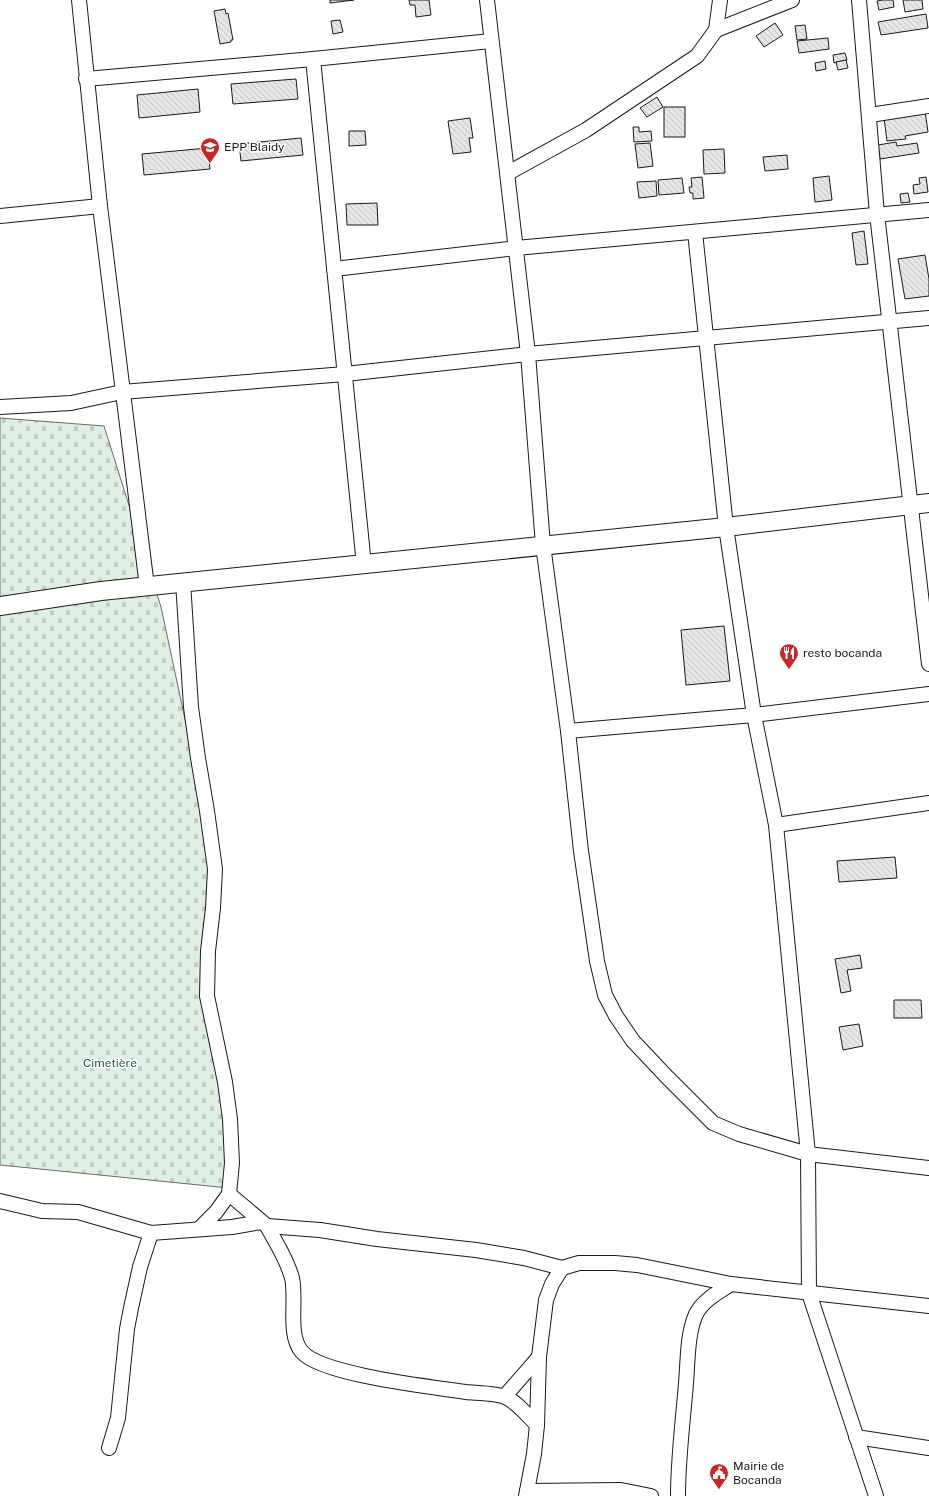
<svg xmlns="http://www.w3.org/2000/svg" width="929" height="1496" font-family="'Public Sans',sans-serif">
  <defs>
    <pattern id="cemetery-stones" width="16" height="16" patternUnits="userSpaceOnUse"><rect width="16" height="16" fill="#e0efe3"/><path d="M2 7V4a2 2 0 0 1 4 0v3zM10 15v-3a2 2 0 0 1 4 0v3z" fill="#c0ccc2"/></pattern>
    <pattern id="building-back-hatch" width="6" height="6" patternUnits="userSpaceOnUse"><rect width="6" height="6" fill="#e6e6e6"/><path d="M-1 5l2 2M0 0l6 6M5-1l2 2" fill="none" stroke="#c5c5c5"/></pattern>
  </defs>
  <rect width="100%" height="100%" fill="#fff"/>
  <path fill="url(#cemetery-stones)" stroke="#6a6a6a" d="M0 418 104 426 161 607 208 827 217 875 203 986 215 1026 229 1188 0 1165Z"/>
  <g fill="url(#building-back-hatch)" stroke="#1a1a1a">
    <path d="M330 0H354L330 3Z"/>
    <path d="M409 0H429L431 15 416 17 415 5H410Z"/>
    <path d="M883 0H893L894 7 879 10 877 1Z"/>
    <path d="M903 0H922L923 9 905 12Z"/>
    <path d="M225 9 226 14 228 13 233 40H231V42L220 44 214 11Z"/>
    <path d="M926 14 928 28 881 35 878 22Z"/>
    <path d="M340 20 343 32 333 34 331 21Z"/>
    <path d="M775 23 783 35 764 47 756 36Z"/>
    <path d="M805 25 807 39 797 40 795 26Z"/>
    <path d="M828 38 829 49 799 53 797 41Z"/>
    <path d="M845 53 847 60 834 63 833 55Z"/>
    <path d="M846 60 848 68 838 70 836 62Z"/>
    <path d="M825 61 826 69 816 71 815 63Z"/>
    <path d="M296 79 298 99 233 104 231 84Z"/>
    <path d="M198 89 200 112 139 118 137 95Z"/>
    <path d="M657 97 663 107 647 117 640 108Z"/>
    <rect x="664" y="107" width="21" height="30"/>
    <path d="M925 111 928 132 905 136 906 139 887 141 884 118Z"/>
    <path d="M470 118 473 138H469L471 152 453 154 448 121Z"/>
    <path d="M633 127H639V132L651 131 652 141 634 142Z"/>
    <path d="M349 131H365L366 145 349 146Z"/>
    <path d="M301 138 303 155 241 161 239 144Z"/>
    <path d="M896 142 897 146 917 143 919 153 880 159 878 145Z"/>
    <path d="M650 143 653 166 638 168 635 144Z"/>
    <path d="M208 148 210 169 144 175 142 154Z"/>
    <path d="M724 149 725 173 704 174 703 150Z"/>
    <path d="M787 155 788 169 765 171 763 157Z"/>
    <path d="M829 176 832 200 815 202 813 178Z"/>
    <path d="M702 177 704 198 693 199V193H690L689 187H692L691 178Z"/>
    <path d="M926 177 928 192 914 194 913 185 920 184 919 178Z"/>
    <path d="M682 178 684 193 659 195 658 180Z"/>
    <path d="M656 181 657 196 639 198 637 182Z"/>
    <path d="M908 193 910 202 901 203 900 194Z"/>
    <path d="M377 203 378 225H347L346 204Z"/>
    <path d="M864 231 868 264 856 265 852 233Z"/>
    <path d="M925 255 929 279V296L905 299 898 259Z"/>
    <path d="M724 626 730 681 686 685 681 630Z"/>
    <path d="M895 857 897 878 839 882 837 861Z"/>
    <path d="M860 955 862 968 847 970 851 991 841 993 835 959Z"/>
    <path d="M894 1000H921L922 1018H894Z"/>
    <path d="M859 1024 863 1046 843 1050 839 1027Z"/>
  </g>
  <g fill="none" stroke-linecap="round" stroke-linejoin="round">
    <g stroke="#1a1a1a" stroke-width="16">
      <g id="minor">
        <path d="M79 0 100 206 147 587"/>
        <path d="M487 0 528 354 543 545 568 731 581 851 597 961 605 995 616 1016 633 1041 667 1077 713 1123 739 1134 808 1154 929 1168"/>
        <path d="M859 0 877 214 929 664"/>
        <path d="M716 30 720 0"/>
        <path d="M313 59 364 565"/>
        <path d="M86 79 313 59 491 41"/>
        <path d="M870 115 929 106"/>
        <path d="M508 173 586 130 697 56 716 30 792 0"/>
        <path d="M0 216 100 206"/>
        <path d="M695 232 726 527 754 715 776 825 808 1154 809 1293 876 1496"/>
        <path d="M334 269 516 248 929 210"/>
        <path d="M0 407 71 403 122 392 345 374 528 354 929 318"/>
        <path d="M183 582 191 707 198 758 207 811 215 869 213 908 208 951 207 996 225 1082 230 1119 232 1163 229 1194 216 1212 200 1228"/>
        <path d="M568 731 754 715 929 694"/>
        <path d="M776 825 929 803"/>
        <path d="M229 1194 267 1226 320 1230 377 1239 476 1250 524 1258 562 1268"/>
        <path d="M0 1201 42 1211 78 1212 151 1233 232 1227 261 1222"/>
        <path d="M267 1226C276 1243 287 1259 292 1278 297 1300 287 1335 302 1352 322 1375 433 1387 466 1392 475 1393 497 1393 505 1397 516 1401 528 1416 537 1425"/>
        <path d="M505 1396 539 1357"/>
        <path d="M856 1437 929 1448"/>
        <path d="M109 1448 118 1418 127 1329 131 1308 140 1267 151 1233"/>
        <path d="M527 1491 621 1490 651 1496"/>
        <path d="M526 1496 534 1454 537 1425 539 1357 546 1300 552 1284 562 1268 579 1263H615L637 1265 731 1284 929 1306"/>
        <path d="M678 1496C678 1458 683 1421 686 1383 688 1361 687 1334 696 1314 703 1300 719 1292 731 1284"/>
      </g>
    </g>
    <g stroke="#1a1a1a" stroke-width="20">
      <path id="major" d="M0 606 101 591 726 527 929 503"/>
    </g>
    <use href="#minor" stroke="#fff" stroke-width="14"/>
    <use href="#major" stroke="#fff" stroke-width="18"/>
  </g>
  <defs>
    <g id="school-pin" transform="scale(1)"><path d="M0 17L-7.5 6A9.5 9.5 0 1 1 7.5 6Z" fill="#c62828" stroke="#fff"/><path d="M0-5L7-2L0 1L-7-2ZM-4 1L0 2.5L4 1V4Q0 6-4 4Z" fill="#fff"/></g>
    <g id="restaurant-pin" transform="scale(1)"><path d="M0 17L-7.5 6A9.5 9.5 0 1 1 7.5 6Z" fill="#c62828" stroke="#fff"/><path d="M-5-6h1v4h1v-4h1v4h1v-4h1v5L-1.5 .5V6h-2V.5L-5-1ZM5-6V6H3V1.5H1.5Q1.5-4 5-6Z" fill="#fff"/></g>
    <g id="civic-pin" transform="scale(1)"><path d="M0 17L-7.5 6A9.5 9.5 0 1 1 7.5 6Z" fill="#c62828" stroke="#fff"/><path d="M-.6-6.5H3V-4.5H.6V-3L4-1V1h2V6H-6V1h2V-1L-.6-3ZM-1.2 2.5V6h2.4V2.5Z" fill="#fff"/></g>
  </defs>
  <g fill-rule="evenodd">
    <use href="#school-pin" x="210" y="147"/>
    <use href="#restaurant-pin" x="789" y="653"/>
    <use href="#civic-pin" x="719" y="1473"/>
  </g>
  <g text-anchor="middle" stroke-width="3" stroke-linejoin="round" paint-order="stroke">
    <g font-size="12" fill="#1a1a1a" stroke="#fff" text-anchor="start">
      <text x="224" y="151">EPP Blaidy</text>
      <text x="803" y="657">resto bocanda</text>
      <text x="733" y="1470">Mairie de<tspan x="733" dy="14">Bocanda</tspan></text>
    </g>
    <g font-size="12" fill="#2b5a34" stroke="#fff">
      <text x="110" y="1067">Cimetière</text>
    </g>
  </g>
</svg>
